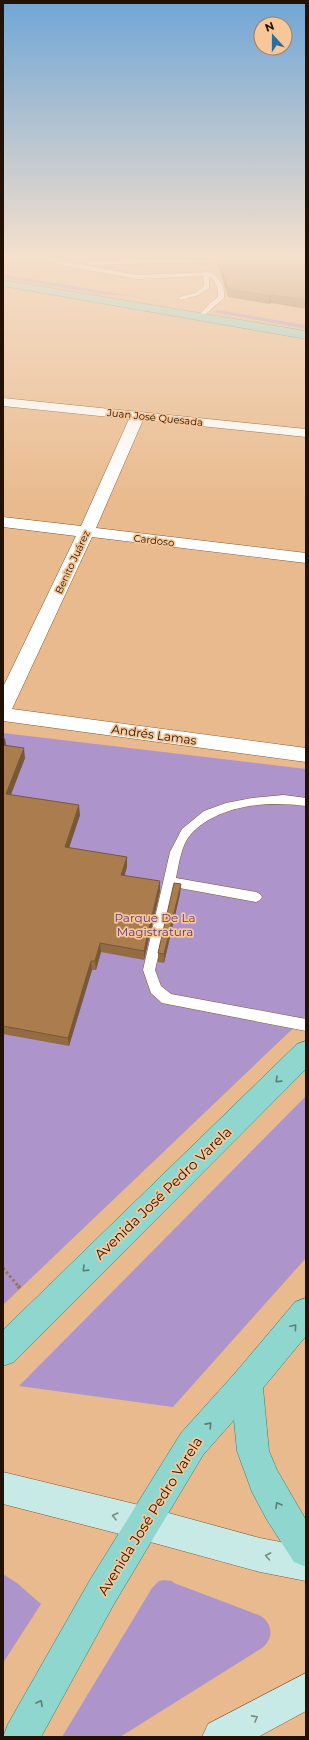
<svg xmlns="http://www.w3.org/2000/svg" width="309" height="1740" font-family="Montserrat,sans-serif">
  <rect width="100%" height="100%" fill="#e9ba8d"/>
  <g fill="#ad95cc">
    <path d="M3 274 179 304 122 295 99 294 3 278Z"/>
    <path d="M218 310 306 325V329L213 312Z"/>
    <path d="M3 733 306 769V1016L3 1305Z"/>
    <path d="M306 1096V1258L173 1407 19 1386Z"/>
    <path d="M3 1574 17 1583 41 1604 3 1663Z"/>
    <path d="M164 1580 172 1581 174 1583 261 1616C273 1624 274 1639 262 1648L120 1737H62L152 1588 159 1581Z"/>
  </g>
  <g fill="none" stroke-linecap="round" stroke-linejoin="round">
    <g stroke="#81572b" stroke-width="1">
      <g id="service">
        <path d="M42 259H53L137 275 210 272C219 277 226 287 224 298L200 319 197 317 198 316 210 303 218 297C219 291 216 281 211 277L209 278V288L199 295 181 300 178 298 179 297 195 293 204 286 203 276 137 279 65 266Z"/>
        <path d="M163 259 208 260 205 262 90 265 87 263 90 261Z"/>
        <path d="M284 795 306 798V806C268 801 219 804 191 834 181 845 179 864 176 878L256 892 260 894 262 897 260 900 256 902 174 887 155 970 161 986 171 994 306 1019V1031L162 1003 151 993 143 970 170 852 182 829 204 811 226 803 252 798Z"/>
      </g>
    </g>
    <g stroke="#81572b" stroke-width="1">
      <path id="minor" d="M3 398 306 429V437L143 420 96 528 306 553V563L92 537 12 709 306 748V762L3 721V687L76 536 3 527V517L81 526 129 419 3 406Z"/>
    </g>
    <g stroke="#81572b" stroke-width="1">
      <g id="secondary">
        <path d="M3 1472 143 1506 260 1538 306 1547V1581L260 1572 143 1540 3 1504Z"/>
        <path d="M306 1673V1711L258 1737H202L208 1724Z"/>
      </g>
    </g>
    <g stroke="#387f71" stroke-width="1">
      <g id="primary">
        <path d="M3 280 306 331V339L3 286Z"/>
        <path d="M306 1041V1069L14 1362 3 1366V1330L297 1044Z"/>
        <path d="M306 1298V1336L263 1388 269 1451 277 1470 306 1520V1567L294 1562 267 1520 252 1492 237 1451 234 1420 203 1455 114 1604 41 1737H3L8 1724 90 1580 181 1433 236 1372 295 1302Z"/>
      </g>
    </g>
    <path stroke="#9a7756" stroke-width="3" stroke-dasharray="2.5 2.5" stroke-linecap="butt" d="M3 1268 19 1287"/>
    <path stroke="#9a7756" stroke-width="4" stroke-dasharray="3 3" stroke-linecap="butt" d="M18 1286 22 1290"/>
    <use href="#service" fill="#fff" fill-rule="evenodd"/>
    <use href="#minor" fill="#fff" fill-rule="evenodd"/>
    <use href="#secondary" fill="#c7eae6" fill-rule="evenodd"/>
    <use href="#primary" fill="#8ed6ce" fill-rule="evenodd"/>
  </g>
  <g fill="#936c43">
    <path d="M216 259H306V309L271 303 269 304 228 297Z"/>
    <path d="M3 739 6 745 25 758 11 795 80 815 69 848 127 857V867L124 875 160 891 144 960 101 952 96 970H92L69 1046 3 1034Z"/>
    <path d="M181 884 180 894 164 963 158 962V953Z"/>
  </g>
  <g fill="#785837">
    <path d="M271 295V303L269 304V296Z"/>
    <path d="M5 739 7 749 4 755 3 744Z"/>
    <path d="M24 748 25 758 7 804 6 794Z"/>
    <path d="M79 805 80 815 66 857 65 847Z"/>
    <path d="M127 857V867L122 885 121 875Z"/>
    <path d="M160 881V891L144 960V951Z"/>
    <path d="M181 884 180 894 164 963V954Z"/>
    <path d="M100 943 101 952 96 970 95 961Z"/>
    <path d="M91 961 92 970 69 1046 68 1038Z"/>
  </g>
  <g fill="#ab7d4e" stroke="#785837">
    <path d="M218 259H306V300L271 295 269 296 228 289Z"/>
    <path d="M3 739H5L3 744Z"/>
    <path d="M3 745 24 748 6 794 79 805 65 847 127 857 121 875 160 881 144 951 100 943 95 961H91L68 1038 3 1026Z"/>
    <path d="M174 883 181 884 164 954 158 953Z"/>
  </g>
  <defs><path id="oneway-chevron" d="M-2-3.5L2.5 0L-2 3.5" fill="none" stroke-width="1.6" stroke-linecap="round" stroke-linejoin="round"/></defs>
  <g stroke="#5e7e72">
    <use href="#oneway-chevron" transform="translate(278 1080) rotate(136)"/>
    <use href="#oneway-chevron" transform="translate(85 1269) rotate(136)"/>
    <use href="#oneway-chevron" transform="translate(294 1327) rotate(-50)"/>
    <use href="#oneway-chevron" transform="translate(209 1425) rotate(-48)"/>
    <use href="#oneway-chevron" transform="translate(278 1505) rotate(-119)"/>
    <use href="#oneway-chevron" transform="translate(40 1703) rotate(-61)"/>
  </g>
  <g stroke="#7d897f">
    <use href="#oneway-chevron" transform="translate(115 1516) rotate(-166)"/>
    <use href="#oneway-chevron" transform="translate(268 1556) rotate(-169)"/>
    <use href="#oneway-chevron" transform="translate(255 1718) rotate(-29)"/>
  </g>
  <linearGradient id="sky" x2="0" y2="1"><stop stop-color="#70a6d6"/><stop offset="0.51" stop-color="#f5e0cc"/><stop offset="1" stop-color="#f5e0cc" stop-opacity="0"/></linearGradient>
  <rect width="309" height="503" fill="url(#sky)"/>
  <g text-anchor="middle" stroke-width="3.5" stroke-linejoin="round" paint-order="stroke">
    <g font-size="10" fill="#231202" stroke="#f7c799">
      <text transform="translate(155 417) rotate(6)" y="4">Juan José Quesada</text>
      <text transform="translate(154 540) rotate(7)" y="4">Cardoso</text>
      <text transform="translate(72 562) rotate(-65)" y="4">Benito Juárez</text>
    </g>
    <g font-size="12" fill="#231202" stroke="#f7c799">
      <text transform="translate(154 735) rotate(8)" y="4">Andrés Lamas</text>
    </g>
    <g font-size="12" fill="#5a377c" stroke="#f7c799">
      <text x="155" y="922">Parque De La<tspan x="155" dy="14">Magistratura</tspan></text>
    </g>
    <g font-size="14" fill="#231202" stroke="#f7c799">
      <text transform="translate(163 1193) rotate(-44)" y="5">Avenida José Pedro Varela</text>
      <text transform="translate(150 1516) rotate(-58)" y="5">Avenida José Pedro Varela</text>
    </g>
  </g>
  <rect width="309" height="1740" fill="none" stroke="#231202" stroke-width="8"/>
  <g transform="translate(273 36) rotate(339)"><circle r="19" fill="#f7c799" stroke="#a27f5d"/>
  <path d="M0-3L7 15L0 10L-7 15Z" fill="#296ea3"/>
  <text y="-6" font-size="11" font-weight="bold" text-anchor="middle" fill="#231202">N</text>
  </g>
</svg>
